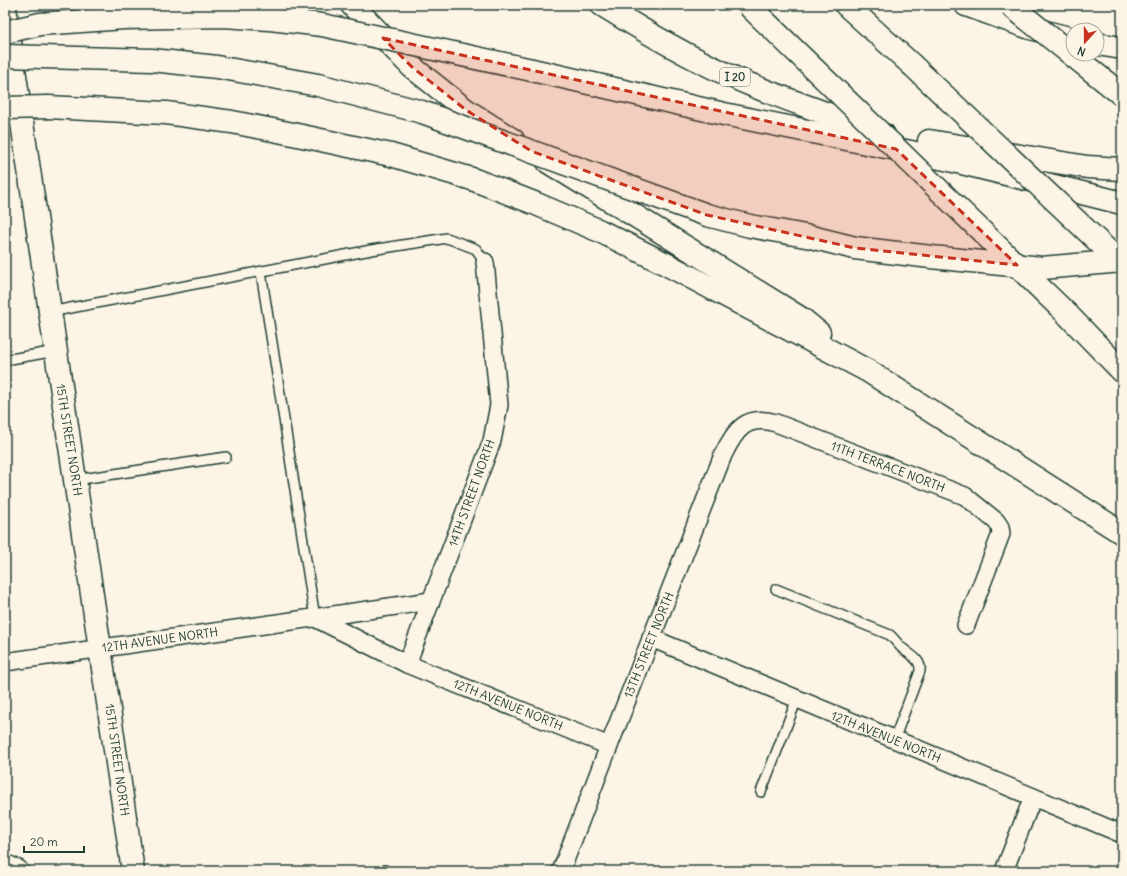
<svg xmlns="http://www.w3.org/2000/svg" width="1127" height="876" font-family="Delius,sans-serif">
  <rect width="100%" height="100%" fill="#fcf5e5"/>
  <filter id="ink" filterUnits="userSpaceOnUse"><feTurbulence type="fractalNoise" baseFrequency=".025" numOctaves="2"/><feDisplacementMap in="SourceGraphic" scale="8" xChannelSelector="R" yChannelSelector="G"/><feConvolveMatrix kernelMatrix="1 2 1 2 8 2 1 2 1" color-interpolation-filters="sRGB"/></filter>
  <g filter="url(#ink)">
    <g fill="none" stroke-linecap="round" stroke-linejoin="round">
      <g stroke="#1f3d34" stroke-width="12">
        <g id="lane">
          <path d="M261 272 315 618"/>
          <path d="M50 312 371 250 447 238 476 249 485 262"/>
          <path d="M5 360 56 351"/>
          <path d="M75 480 226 457"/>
          <path d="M776 589 890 635C894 639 897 643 901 647 908 654 922 659 920 671L894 740"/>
          <path d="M761 792 797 699"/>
          <path d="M385 870 387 871"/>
        </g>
      </g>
      <g stroke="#1f3d34" stroke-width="20">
        <g id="street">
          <path d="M315 618 407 664 609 746"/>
          <path d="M651 638 1122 834"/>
          <path d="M5 662 431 601"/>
          <path d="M407 664 492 441 499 405 485 262"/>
          <path d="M561 871 609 746 723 455C735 430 746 414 776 423L965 496 996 521 1000 527 1001 534 966 625"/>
          <path d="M1004 871 1033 797"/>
        </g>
      </g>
      <g stroke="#1f3d34" stroke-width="25">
        <g id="secondary">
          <path d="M5 8 133 871"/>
          <path d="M5 866 17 871"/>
        </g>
      </g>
      <g stroke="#1f3d34" stroke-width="25">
        <g id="highway">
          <path d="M352 5 412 67 466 110 513 140"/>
          <path d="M602 5C653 37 705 67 761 89 801 105 843 119 884 135"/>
          <path d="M846 5 912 65"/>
          <path d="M966 5 1030 28 1073 39"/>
          <path d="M1097 44 1122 48"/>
          <path d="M532 70 724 114 950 160 1122 203"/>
          <path d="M48 107 166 113 232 122 288 133 391 155 472 179 534 203 600 231 664 263 868 371 1122 533"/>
          <path d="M929 141 1087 167 1122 169"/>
          <path d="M548 162 802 319 819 333"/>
          <path d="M1067 314 1122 371"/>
        </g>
      </g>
      <use href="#lane" stroke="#fcf5e5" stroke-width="9"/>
      <use href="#street" stroke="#fcf5e5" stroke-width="17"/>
      <use href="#secondary" stroke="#fcf5e5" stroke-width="22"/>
      <use href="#highway" stroke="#fcf5e5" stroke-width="22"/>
      <g stroke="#1f3d34" stroke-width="25" stroke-linecap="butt">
        <g id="highway-bridge">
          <path d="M748 5 1067 314"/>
          <path d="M1010 5 1122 95"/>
          <path d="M5 32 40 24 124 18 223 16 270 19 322 25 532 70"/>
          <path d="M5 56 152 60 217 67 318 85 422 112 707 215 750 226 811 237 855 248 931 257 1042 268 1122 261"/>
          <path d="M912 65 1122 264"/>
          <path d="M5 108 48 107"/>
        </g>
      </g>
      <use href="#highway-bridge" stroke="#fcf5e5" stroke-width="22"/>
    </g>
  </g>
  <path fill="#c8321e" fill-opacity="0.2" stroke="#c8321e" stroke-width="3" stroke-dasharray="8 5" stroke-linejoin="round" d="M383 38 896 149 1017 265 855 248 707 215 531 151 466 110 412 67Z"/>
  <g text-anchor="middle" stroke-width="3" stroke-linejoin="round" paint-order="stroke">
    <rect fill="#fcf5e5" stroke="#617469" stroke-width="1" x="720" y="68" width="30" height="18" rx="3"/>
    <g font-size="11" font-weight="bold" fill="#1f3d34">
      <text x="735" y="81">I 20</text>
    </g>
    <g font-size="12" fill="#1f3d34" stroke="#fcf5e5">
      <text transform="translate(69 440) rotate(81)" y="4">15TH STREET NORTH</text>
      <text transform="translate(888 467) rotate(21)" y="4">11TH TERRACE NORTH</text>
      <text transform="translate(472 493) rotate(-70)" y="4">14TH STREET NORTH</text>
      <text transform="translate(160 640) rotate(-8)" y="4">12TH AVENUE NORTH</text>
      <text transform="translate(649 645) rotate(-68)" y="4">13TH STREET NORTH</text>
      <text transform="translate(508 705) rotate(22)" y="4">12TH AVENUE NORTH</text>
      <text transform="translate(886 737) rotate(22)" y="4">12TH AVENUE NORTH</text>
      <text transform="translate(117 760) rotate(82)" y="4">15TH STREET NORTH</text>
    </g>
  </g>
  <rect width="1127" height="876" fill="none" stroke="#fcf5e5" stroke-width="20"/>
  <rect x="10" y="10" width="1107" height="856" fill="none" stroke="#1f3d34" stroke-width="1.5" filter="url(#ink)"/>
  <g transform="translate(1085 42) rotate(201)"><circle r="19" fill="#fcf5e5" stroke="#a4ab9e"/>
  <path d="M0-3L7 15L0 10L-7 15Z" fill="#c8321e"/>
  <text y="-6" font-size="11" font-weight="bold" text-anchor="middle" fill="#1f3d34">N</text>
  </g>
  <path d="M24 846v6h60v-6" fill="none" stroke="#1f3d34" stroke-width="2"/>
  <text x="30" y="846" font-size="12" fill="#1f3d34" stroke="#fcf5e5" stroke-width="3" paint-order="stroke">20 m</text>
</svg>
